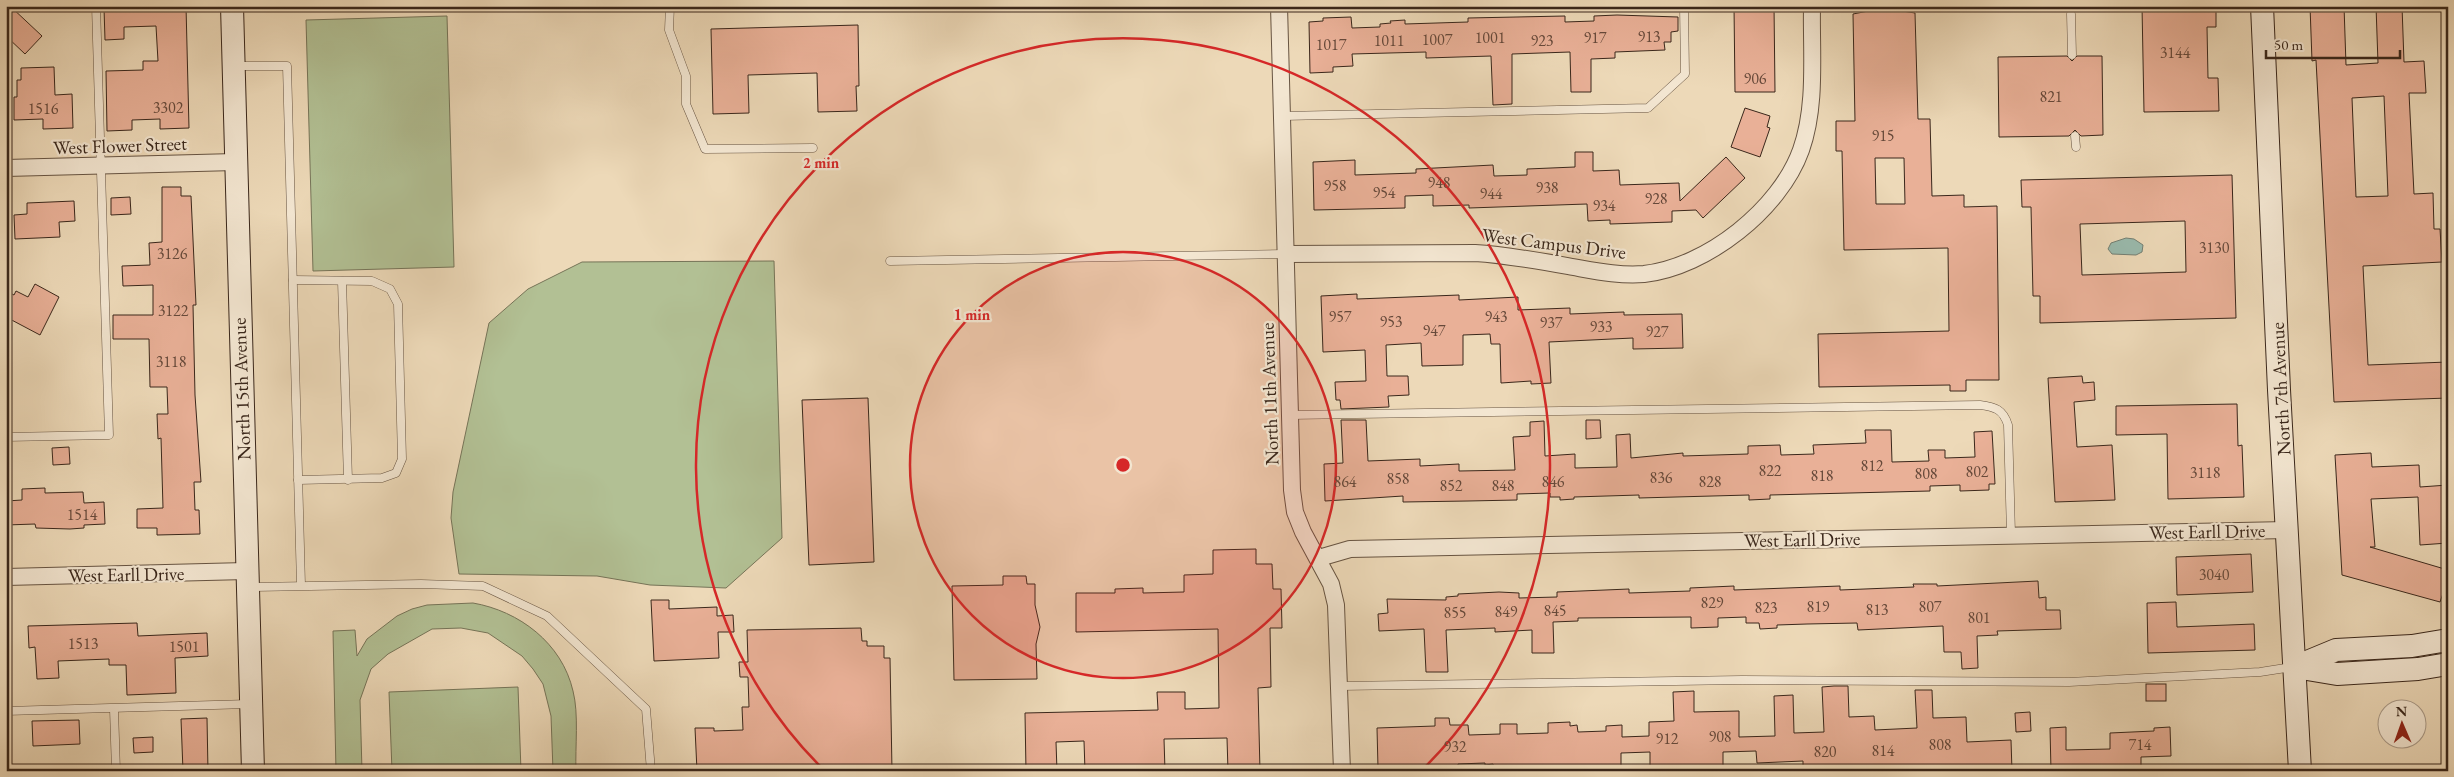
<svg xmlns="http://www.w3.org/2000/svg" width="2454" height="777" font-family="'EB Garamond',serif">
  <rect width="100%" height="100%" fill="#edd9b8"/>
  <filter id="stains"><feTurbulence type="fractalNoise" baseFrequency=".004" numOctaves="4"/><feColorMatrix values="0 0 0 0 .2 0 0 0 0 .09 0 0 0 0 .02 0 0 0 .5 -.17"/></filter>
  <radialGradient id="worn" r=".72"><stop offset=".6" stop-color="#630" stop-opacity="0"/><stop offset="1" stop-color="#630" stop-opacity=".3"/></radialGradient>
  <g fill="#b2c094" stroke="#767458">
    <path d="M447 16 454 267 313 271 306 20Z"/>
    <path d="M774 261 782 538 726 588 650 585 597 576 459 574 451 518 453 492 489 323 528 289 582 262Z"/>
    <path d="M473 603C519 611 562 643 573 691 579 714 575 747 576 771H553L551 716 543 684 533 669 522 656 488 633 461 628 432 629 388 654 371 669 360 700 362 771H336L333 631 355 630 357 656 367 639 397 616 412 609 427 605Z"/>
    <path d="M518 687 521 771H392L389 692Z"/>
  </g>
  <path fill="#99baad" stroke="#737f73" d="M2126 238 2134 239 2143 245 2142 252 2136 255 2112 254 2108 249 2111 243Z"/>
  <g fill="#e9b097" stroke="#3a271b" fill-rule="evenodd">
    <path d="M6 6H10L42 36 25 54 6 36Z"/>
    <path d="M186 6 189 128 160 129V119L132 120V130L107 131 106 71 143 70V61H158L156 26 124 27V39L105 40 104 8Z"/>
    <path d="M1734 6H1774L1775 92H1735Z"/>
    <path d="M2142 6H2216V27H2207L2208 78H2218L2219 111 2144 112Z"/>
    <path d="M2310 6H2344L2346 65 2378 63 2376 6H2402L2404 62 2424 61 2426 93H2409L2414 194 2433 193 2434 229H2440L2442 262 2363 266 2368 365 2448 362V398L2334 402 2316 60 2312 61ZM2384 96 2388 196 2356 197 2352 98Z"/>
    <path d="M1884 8 1915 13 1918 119H1930L1932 196 1964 195V207L1997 206 1999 380H1966V391H1950V385L1819 387 1818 334 1949 331 1948 248 1844 250 1842 151H1836V121H1855L1853 14ZM1875 158H1904L1905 204H1876Z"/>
    <path d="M1617 15 1678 17V31L1671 32V42H1664L1665 50 1615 52V58L1591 59V92H1571L1570 52 1512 54V104L1493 105 1491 56 1426 58V52L1352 54 1353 66 1333 67V72L1310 73 1309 22 1323 21V18L1351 17 1352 28 1380 27V24L1391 23 1390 21 1405 20V24L1468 22V18L1565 16V22L1594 21V16Z"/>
    <path d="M858 25 859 86H856L857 111 818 112 817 73 748 75 749 113 713 114 711 29Z"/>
    <path d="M2067 56 2072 61 2077 56H2102L2103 135 2081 136 2075 130 2069 136 1999 137 1998 57Z"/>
    <path d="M54 67 55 95 72 94 73 128 43 129V119L14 120V97H17V80H21V68Z"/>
    <path d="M1745 108 1770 116 1767 127 1770 128 1760 157 1731 147Z"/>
    <path d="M1575 152H1593V171L1619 170 1620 185 1679 183 1680 201 1726 157 1745 178 1703 218 1696 210 1672 211V222L1610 224V220L1588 221 1587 204 1469 208V205L1433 206V195L1405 196V208L1314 210 1313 162 1355 160V175L1416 173V169L1493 165 1494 176 1527 175V169L1575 167Z"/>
    <path d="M2232 175 2236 318 2040 323V296H2033L2031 207H2022L2021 180ZM2185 221 2186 272 2082 275 2080 224Z"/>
    <path d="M162 187H181V196H191L196 305H193L195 395 201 482H194L195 510H199L200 534 157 535V528H137V509L163 508 161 438 158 439 157 414H168L167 387H150L149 339H113V315H153V285L123 286 122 266 150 265 149 243 162 242Z"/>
    <path d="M130 197 131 214 111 215V198Z"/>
    <path d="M74 201 75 221 59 222 60 237 15 239 14 215 27 214V203Z"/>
    <path d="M35 284 59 297 40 335 6 317V291L14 295 16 291 28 297Z"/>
    <path d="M1357 294V299L1459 295V300L1518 297V310L1570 308V314L1624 312V315L1682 314 1683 348 1633 349V338L1549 342 1551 383 1531 384V381L1501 383 1500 344H1491L1490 334 1463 335V365L1422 366 1421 343 1386 345 1387 376H1408L1409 395 1388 396 1389 407 1341 409 1340 400H1336L1335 382 1366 381 1365 350 1323 352 1321 296Z"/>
    <path d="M2082 376 2083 383 2094 382 2095 400 2074 402 2077 447 2112 445 2115 500 2055 502 2048 378Z"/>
    <path d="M868 398 874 562 809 565 802 400Z"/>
    <path d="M2237 404 2238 446 2242 445 2244 497 2168 499 2167 434 2116 435V406Z"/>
    <path d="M1341 420H1366L1368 461 1420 459V466L1459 464V471L1515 470 1513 437 1530 436V422L1544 421 1545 456 1575 454V468L1617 467 1616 435 1630 434 1631 458 1683 453V456L1748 454V446L1780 445 1781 455 1814 454 1813 445 1866 443 1865 430H1891L1892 462 1929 461 1928 450H1945V458L1975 457 1974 432 1992 431 1995 484H1989V490L1960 491V485L1930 486V491L1770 495V499L1749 500V495L1639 498V495L1574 497V499L1560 500V497H1550V493L1517 494V500L1468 501 1403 502V496L1325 501 1324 464 1343 463Z"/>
    <path d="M1586 420H1600L1601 438 1586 439Z"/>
    <path d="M69 447 70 464 53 465 52 448Z"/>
    <path d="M2371 453 2372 467 2419 465 2420 487 2448 485V543L2420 545 2418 497 2371 499 2375 547H2370L2448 570V579L2440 602 2342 575 2335 455Z"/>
    <path d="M45 488V493L83 492 84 503 104 502 105 524 84 525V528L70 529 36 528 35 524 6 525V501L22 500V489Z"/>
    <path d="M1256 549V564H1272L1273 589H1281L1282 628H1270L1271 687 1258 688 1260 771H1228L1227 738 1164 739 1165 771H1085L1084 741 1056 742 1057 771H1026L1025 713 1158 710 1157 692H1185V709L1219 708 1218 629 1076 632V593H1115V589L1143 588V593L1184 592V575L1213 574V550Z"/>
    <path d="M2251 554 2253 592 2177 595 2176 557Z"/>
    <path d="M1003 576H1026L1027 584H1035V605L1040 627 1036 644 1037 679 954 680 952 586 1003 585Z"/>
    <path d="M2038 581 2039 598 2046 597V610H2060L2061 629 1997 631 1998 635 1977 636 1978 668 1962 669 1961 652H1944L1943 626 1858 630 1857 623 1807 624 1777 625V628L1760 629 1759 623H1746V617L1718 618V627L1691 628V617L1578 618V621L1553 622 1554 653H1532V630L1495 632V628L1446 630 1448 672H1426L1424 629 1379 631 1378 614 1388 613 1387 599 1446 600V597L1458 596V594L1499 592 1519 593V598L1557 597V592L1629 589V593L1690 591V588L1734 586V590L1840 586V590L1914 587 1913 584H1937V586Z"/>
    <path d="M651 600H669V609L717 607V616L733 615 734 632H718L719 658 654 661Z"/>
    <path d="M2176 602 2177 627 2254 624 2255 650 2148 653 2147 603Z"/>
    <path d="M137 623 138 636 207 633 208 656 175 658 176 693 127 695 126 665H109V659L58 661 59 678 37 679 35 647 29 648 28 626Z"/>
    <path d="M861 628 862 641H867V646H884V658H890L892 771H697L695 728H714V731L743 730 742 707H749L748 677H740L739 662H748L747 630Z"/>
    <rect x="2146" y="684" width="20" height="17"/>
    <path d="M1834 686H1848L1849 717 1874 716 1875 730 1917 728 1915 690H1932L1933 718 1966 717 1967 742 2011 740 2012 771H1938V766L1907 767V771L1803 769V761L1757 763 1756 751 1723 752V766H1650V752L1621 753V766L1494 769 1493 764 1485 765V763L1458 764V770H1437V767L1378 768 1377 728 1435 726V718H1449L1450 725H1468L1469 735 1500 734V724H1517V734L1548 733V723L1570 722V726L1577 725 1578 732 1606 731V726L1622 725V737L1649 736V722L1674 721 1673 692 1694 691V712L1739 711V737L1775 736 1774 696 1793 695 1794 733 1824 732 1822 687Z"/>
    <path d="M2030 712 2031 731 2016 732 2015 713Z"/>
    <path d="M207 718 208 771H183L181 719Z"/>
    <path d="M79 720 80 744 33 746 32 721Z"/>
    <path d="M2066 727V750L2110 749V733L2154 731V728L2170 727 2171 756 2141 757V771H2051L2050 728Z"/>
    <path d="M153 737V752L134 753 133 738Z"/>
  </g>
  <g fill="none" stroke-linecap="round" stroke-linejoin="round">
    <g stroke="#675442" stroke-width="9">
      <g id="lane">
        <path d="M670 6 669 30 686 76V104L705 149 813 148"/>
        <path d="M2071 14 2072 55"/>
        <path d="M236 66H287L301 585"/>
        <path d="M1283 116 1648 108 1685 74 1684 6"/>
        <path d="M2075 136 2076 147"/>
        <path d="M890 261 1286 254"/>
        <path d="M293 280 372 281 390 289 398 304 402 459 396 473 382 478 298 480"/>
        <path d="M342 281 348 480"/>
        <path d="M1289 415 1980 405C1995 407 2003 409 2008 425L2011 534"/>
        <path d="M6 437 109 435 96 6"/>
        <path d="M249 587 421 584 483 586 547 616 646 709 651 771"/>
        <path d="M1340 686 1742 680 2069 682 2260 672 2292 667"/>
        <path d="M114 709 116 771"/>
        <path d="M6 711 249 704"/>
      </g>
    </g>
    <g stroke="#675442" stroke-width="18">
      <g id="street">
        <path d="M1279 6 1292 490 1295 512 1303 532 1331 584 1336 605 1342 771"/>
        <path d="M6 168 235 162"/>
        <path d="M1286 254 1475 253C1508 255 1540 261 1573 267 1596 271 1620 276 1644 274 1707 267 1780 209 1801 150 1817 105 1811 53 1812 6"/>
        <path d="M1319 558 1350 549 2287 530"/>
        <path d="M6 577 246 571"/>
      </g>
    </g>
    <g stroke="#3a271b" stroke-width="24">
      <g id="secondary">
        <path d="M232 6 253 771"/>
        <path d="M2262 6 2279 390 2300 771"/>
        <path d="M2295 667 2336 650 2412 646 2448 640"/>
        <path d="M2295 667 2337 674 2418 669 2448 664"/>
      </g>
    </g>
    <use href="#lane" stroke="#f3e6d1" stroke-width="8"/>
    <use href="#street" stroke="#f3e6d1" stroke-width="16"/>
    <use href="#secondary" stroke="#f3e6d1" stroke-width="22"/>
  </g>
  <circle cx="1123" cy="465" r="213" fill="#d62828" fill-opacity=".12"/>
  <g fill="none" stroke="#d62828" stroke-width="2.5">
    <circle cx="1123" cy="465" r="213"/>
    <path d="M824 770A427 427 0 1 1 1422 770"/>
  </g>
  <g text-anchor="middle" stroke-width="4.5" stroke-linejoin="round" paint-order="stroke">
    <g font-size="16" fill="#66493a">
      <text x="1649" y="42">913</text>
      <text x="1490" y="43">1001</text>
      <text x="1595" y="43">917</text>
      <text x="1437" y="45">1007</text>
      <text x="1389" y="46">1011</text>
      <text x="1542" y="46">923</text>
      <text x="1331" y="50">1017</text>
      <text x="2175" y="58">3144</text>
      <text x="1755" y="84">906</text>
      <text x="2051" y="102">821</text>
      <text x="168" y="113">3302</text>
      <text x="43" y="114">1516</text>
      <text x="1883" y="141">915</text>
      <text x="1439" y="188">948</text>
      <text x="1335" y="191">958</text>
      <text x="1547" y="193">938</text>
      <text x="1384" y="198">954</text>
      <text x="1491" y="199">944</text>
      <text x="1656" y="204">928</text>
      <text x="1604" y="211">934</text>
      <text x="2214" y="253">3130</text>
      <text x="172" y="259">3126</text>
      <text x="173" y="316">3122</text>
      <text x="1340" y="322">957</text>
      <text x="1496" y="322">943</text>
      <text x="1391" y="327">953</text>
      <text x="1551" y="328">937</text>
      <text x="1601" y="332">933</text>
      <text x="1434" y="336">947</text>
      <text x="1657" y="337">927</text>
      <text x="171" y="367">3118</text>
      <text x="1872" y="471">812</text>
      <text x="1770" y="476">822</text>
      <text x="1977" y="477">802</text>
      <text x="2205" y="478">3118</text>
      <text x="1926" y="479">808</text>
      <text x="1822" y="481">818</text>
      <text x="1661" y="483">836</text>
      <text x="1398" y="484">858</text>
      <text x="1345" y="487">864</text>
      <text x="1553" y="487">846</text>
      <text x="1710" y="487">828</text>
      <text x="1451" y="491">852</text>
      <text x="1503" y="491">848</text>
      <text x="82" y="520">1514</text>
      <text x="2214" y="580">3040</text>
      <text x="1712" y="608">829</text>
      <text x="1818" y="612">819</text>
      <text x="1930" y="612">807</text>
      <text x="1766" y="613">823</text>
      <text x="1877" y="615">813</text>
      <text x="1555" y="616">845</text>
      <text x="1506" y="617">849</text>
      <text x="1455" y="618">855</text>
      <text x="1979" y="623">801</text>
      <text x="83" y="649">1513</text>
      <text x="184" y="652">1501</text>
      <text x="1720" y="742">908</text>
      <text x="1667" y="744">912</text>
      <text x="1940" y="750">808</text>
      <text x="2140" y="750">714</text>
      <text x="1455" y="752">932</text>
      <text x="1883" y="756">814</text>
      <text x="1825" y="757">820</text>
    </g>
    <g font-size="19" fill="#3a271b" stroke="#f3e6d1">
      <text transform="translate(120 145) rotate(-2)" y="7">West Flower Street</text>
      <text transform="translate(1554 243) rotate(7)" y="7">West Campus Drive</text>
      <text transform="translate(241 389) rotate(-92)" y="7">North 15th Avenue</text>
      <text transform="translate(2280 389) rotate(-93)" y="7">North 7th Avenue</text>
      <text transform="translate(1269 394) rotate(-92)" y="7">North 11th Avenue</text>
      <text transform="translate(2207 531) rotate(-1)" y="7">West Earll Drive</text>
      <text transform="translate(1802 539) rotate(-1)" y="7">West Earll Drive</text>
      <text transform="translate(126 574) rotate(-1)" y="7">West Earll Drive</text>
    </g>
  </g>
  <circle cx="1123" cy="465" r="8" fill="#d62828" stroke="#f3e6d1" stroke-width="2.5"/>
  <g font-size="15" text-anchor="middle" font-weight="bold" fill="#d62828" stroke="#f3e6d1" stroke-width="4.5" stroke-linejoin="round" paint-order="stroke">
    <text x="821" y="168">2 min</text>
    <text x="972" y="320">1 min</text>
  </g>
  <rect width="2454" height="777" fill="none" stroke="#edd9b8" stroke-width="25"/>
  <rect x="8" y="8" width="2439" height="762" fill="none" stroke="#3a271b" stroke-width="2.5"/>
  <rect x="12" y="12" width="2429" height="752" fill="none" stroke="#3a271b"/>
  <g transform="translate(2402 724) rotate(358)"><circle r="24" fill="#f3e6d1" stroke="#a99a88"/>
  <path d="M0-4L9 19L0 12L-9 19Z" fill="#8f2418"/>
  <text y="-8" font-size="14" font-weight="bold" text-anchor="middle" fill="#3a271b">N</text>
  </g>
  <path d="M2266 50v8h134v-8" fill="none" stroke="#3a271b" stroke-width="2.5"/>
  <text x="2274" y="50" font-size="15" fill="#3a271b" stroke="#f3e6d1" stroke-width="4" paint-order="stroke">50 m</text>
  <rect width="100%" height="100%" filter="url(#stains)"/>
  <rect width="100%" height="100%" fill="url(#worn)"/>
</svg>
